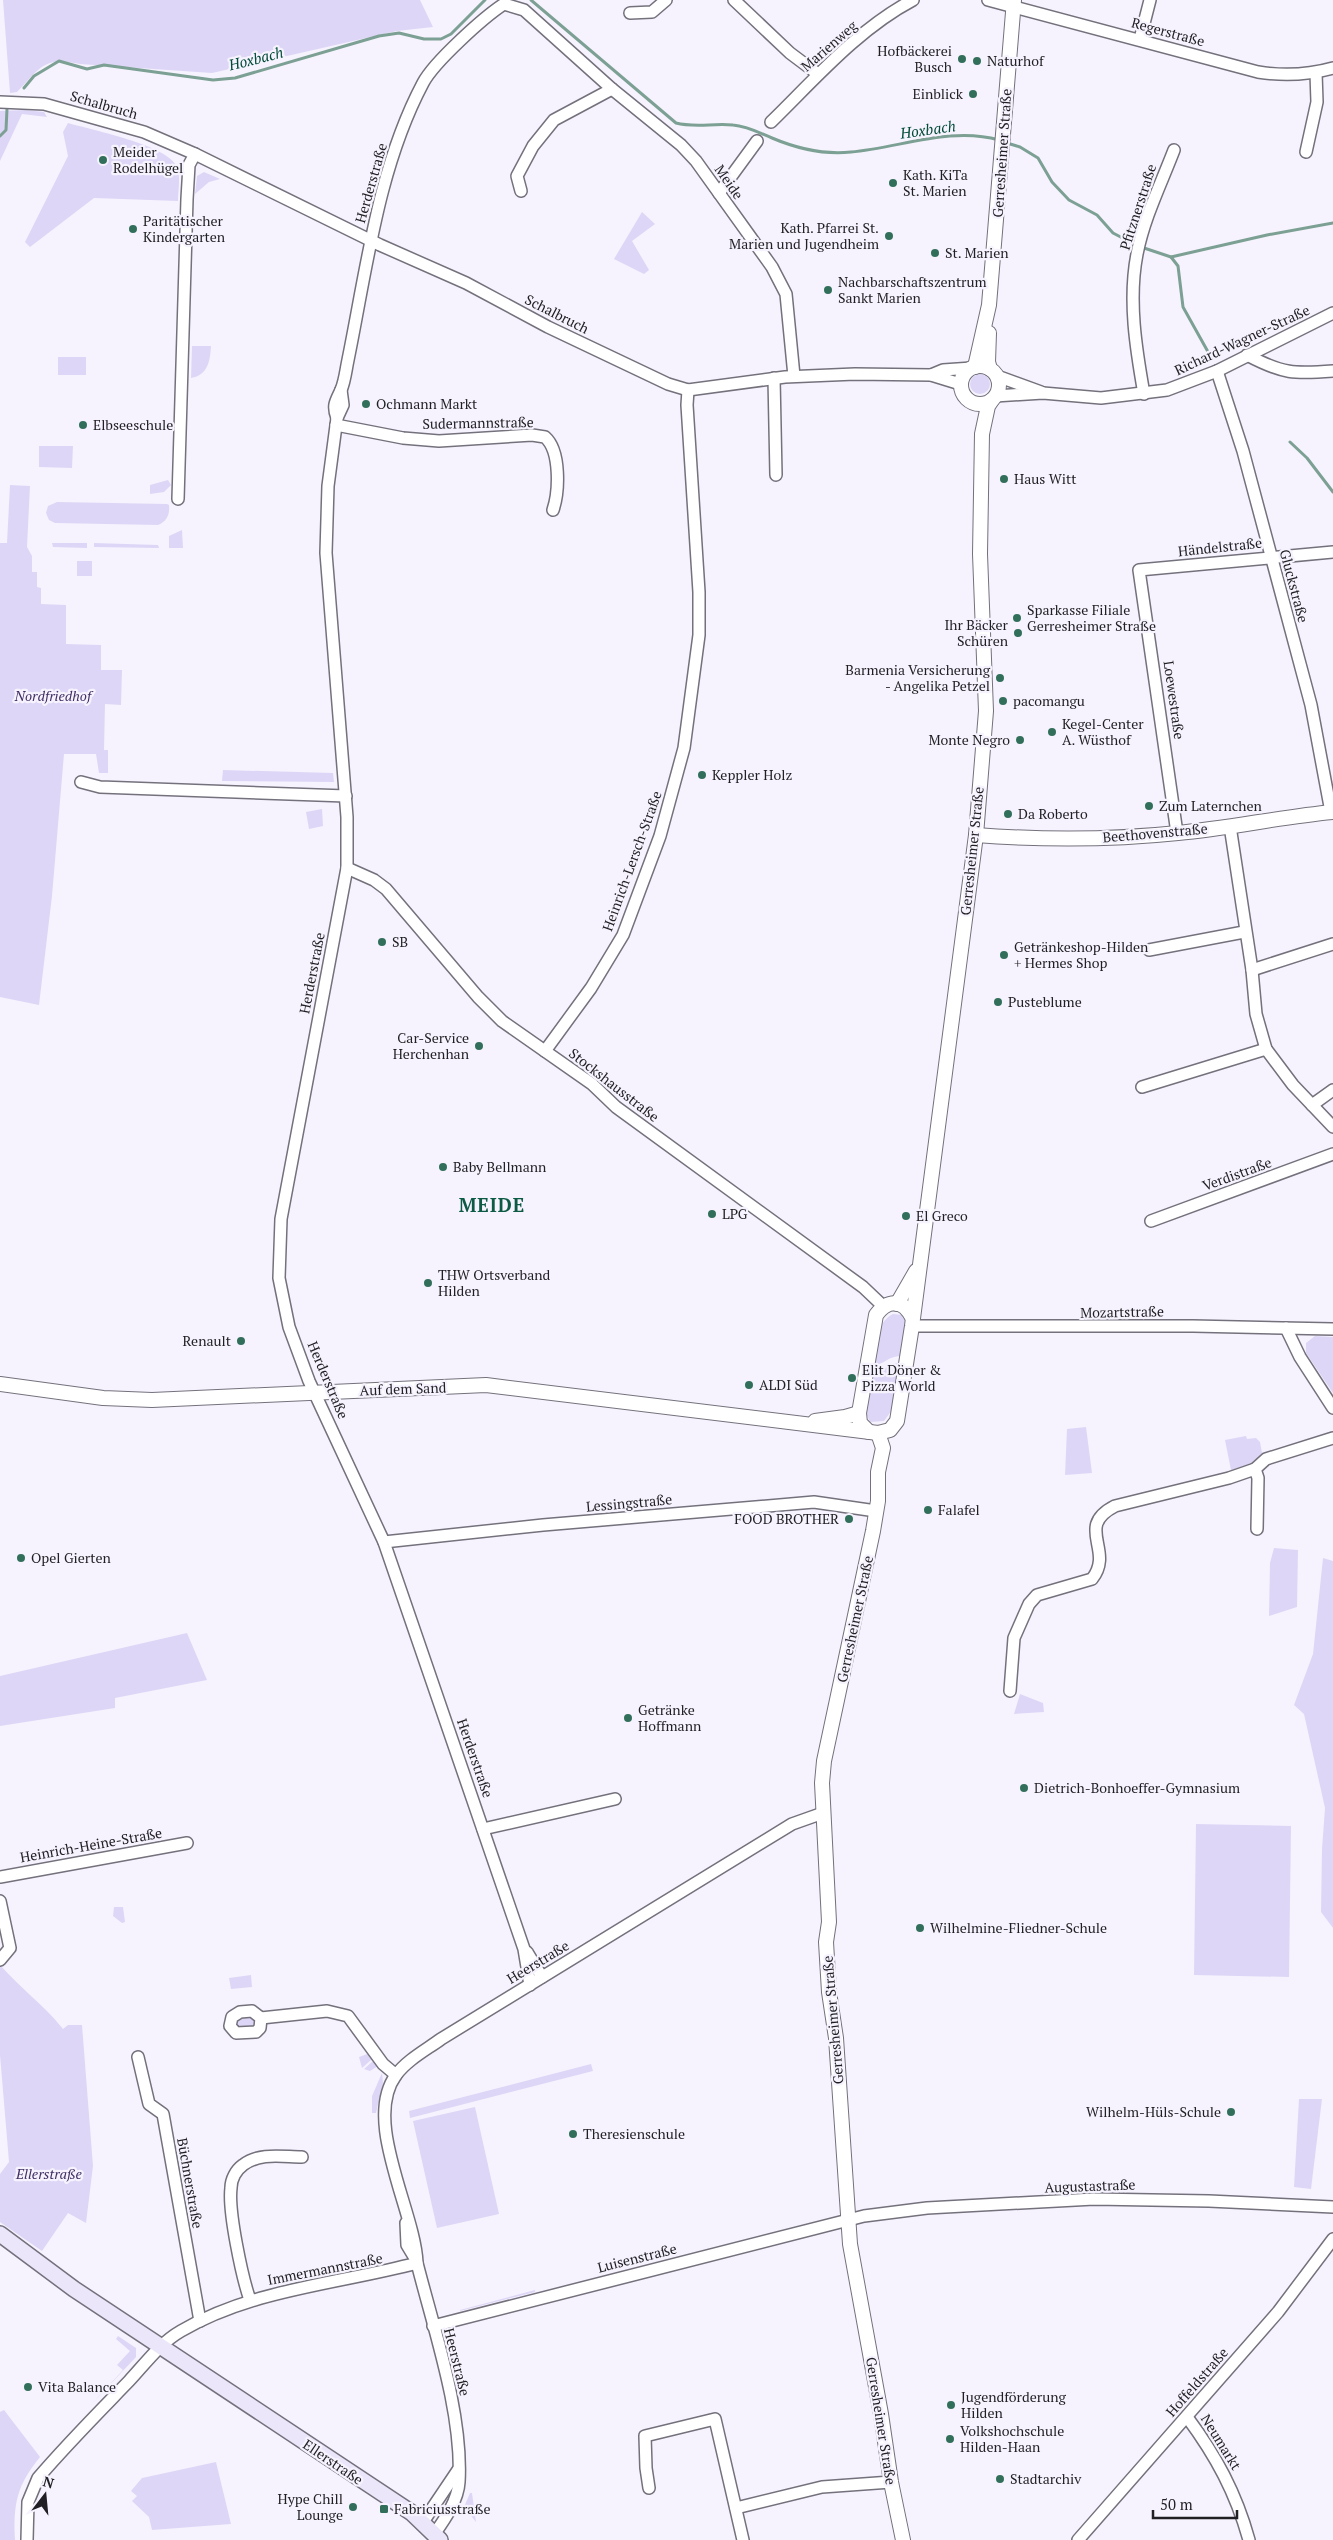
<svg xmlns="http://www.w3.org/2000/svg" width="1333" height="2540" font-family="'PT Serif',serif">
  <rect width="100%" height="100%" fill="#f6f3fe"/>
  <g fill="#ded6f6">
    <path d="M3 0H420L433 27 397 31 212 73 80 64C44 56 41 67 17 92L10 93Z"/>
    <path d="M25 110 44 112 47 117 22 114 0 161V111Z"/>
    <path d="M68 123C92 130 168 145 177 167 181 176 178 191 178 201L94 198 30 247 25 242 68 156 63 132Z"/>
    <path d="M204 172 220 179 209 182 195 194 197 176Z"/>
    <path d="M642 212 655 224 632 241 649 270 644 274 614 259Z"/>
    <path d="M192 346H211C210 361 208 375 191 378Z"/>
    <rect x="58" y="357" width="28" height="18"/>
    <circle cx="980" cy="384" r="10"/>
    <path d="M39 446H73L72 468 39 467Z"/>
    <path d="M168 480 171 485 164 492 150 494V485Z"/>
    <path d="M10 485 30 486 27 547 32 556V572H37V587L41 588V604L66 605V644L101 645V670H122L121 705 105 704 104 750H108V773H99L96 754H64L52 896 39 1005 0 997V543H7Z"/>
    <path d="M57 502 167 504 169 505C170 514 167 521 158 525L55 523 49 520 46 513 48 506Z"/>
    <path d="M182 530 183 548H169V536Z"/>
    <path d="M52 543H87V548L53 547Z"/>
    <path d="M94 543 158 545 159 548 94 547Z"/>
    <rect x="77" y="561" width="15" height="15"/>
    <path d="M223 770 333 773 334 782 222 781Z"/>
    <path d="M322 809 323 826 309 829 306 812Z"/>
    <path d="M893 1314 902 1315 906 1323 900 1356C889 1356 883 1365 874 1365 877 1346 875 1323 893 1314Z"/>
    <path d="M1315 1336 1333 1337V1393L1306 1353V1343Z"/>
    <path d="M899 1363 892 1410 884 1421 870 1422 866 1413 873 1372C884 1372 889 1363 899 1363Z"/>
    <path d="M1086 1427 1092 1473 1065 1475 1067 1429Z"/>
    <path d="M1246 1436 1247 1439 1256 1438 1260 1442 1262 1453 1250 1464 1231 1470 1225 1440Z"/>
    <path d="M1274 1548 1298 1550 1297 1607 1269 1616 1270 1563Z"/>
    <path d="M1323 1558 1333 1561V1928L1321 1912 1322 1849 1325 1808 1304 1714 1294 1705 1313 1654Z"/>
    <path d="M187 1633 207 1680 115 1698V1708L0 1726V1676Z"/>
    <path d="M1020 1694 1043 1703 1044 1712 1014 1714Z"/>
    <path d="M1196 1824 1291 1826 1289 1977 1194 1975Z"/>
    <path d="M114 1907H123L125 1922 122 1923 113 1916Z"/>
    <path d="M0 1965C20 1988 44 2005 63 2029L68 2025H82L93 2166 86 2223 68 2213 42 2251 0 2222V2174L9 2162 0 2055Z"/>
    <path d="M251 1975 252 1987 231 1989 229 1978Z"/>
    <path d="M251 2016 256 2019 255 2026 237 2029 235 2019Z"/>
    <path d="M370 2053 378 2066 370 2071 364 2069 373 2061 371 2060 362 2068 359 2057Z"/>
    <path d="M591 2064 593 2071 410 2118 409 2111Z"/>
    <path d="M382 2073 383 2083 376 2113H372V2096Z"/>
    <path d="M1299 2099H1322L1311 2189 1294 2187Z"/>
    <path d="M475 2107 499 2214 437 2228 413 2121Z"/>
    <path d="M535 2290V2292L460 2311V2310Z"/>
    <path d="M118 2336 136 2348V2357L86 2410 123 2370 117 2365 130 2351 116 2339Z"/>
    <path d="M4 2410 40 2457C17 2485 13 2504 15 2540H0V2412Z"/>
    <path d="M216 2462 231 2524 152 2530 149 2517 132 2501 137 2496 131 2491 142 2478Z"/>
    <path d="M470 2493H472L476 2522 464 2507Z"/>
  </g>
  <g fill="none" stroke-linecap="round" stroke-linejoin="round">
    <g stroke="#7ca093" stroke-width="3">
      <path d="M531 0 676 123C695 128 713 123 733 125 747 126 760 133 772 138 798 149 823 155 851 152 899 148 951 126 999 140"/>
      <path d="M24 88 34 76 59 61 87 69 104 65 213 80 235 78 379 36 399 33 424 39H441L451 34 485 0"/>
      <path d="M0 136 6 130 7 109"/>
      <path d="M1007 143 1020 147 1038 158 1052 182 1069 200 1097 215 1113 233 1136 245"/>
      <path d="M1141 247 1171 257 1267 235 1333 223"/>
      <path d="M1171 257 1178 266 1183 307 1212 359"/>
      <path d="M1290 442 1307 458 1333 492"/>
    </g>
    <g stroke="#74717c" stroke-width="14">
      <g id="minor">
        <path d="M734 0 790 53 818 74"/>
        <path d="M988 0 1258 72C1283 76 1308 75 1333 68"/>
        <path d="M630 13 652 12 666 0"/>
        <path d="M1140 39 1150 0"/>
        <path d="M0 102 44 104 144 132 195 154 380 245 466 283 548 327 668 384 688 390 785 377 855 374 931 375 957 383 962 387"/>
        <path d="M771 122C815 79 858 29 913 0"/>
        <path d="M1306 152 1317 102 1316 73"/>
        <path d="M521 191 517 176 533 146 554 120 612 89"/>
        <path d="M719 193 757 141"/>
        <path d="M1247 355C1283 374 1294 374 1333 371"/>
        <path d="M1217 371 1243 451 1311 705 1331 812"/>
        <path d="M931 375 943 370 972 368"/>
        <path d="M997 376 1041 392"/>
        <path d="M774 378 776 475"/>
        <path d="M341 390 343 405 337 418 328 486 326 553 347 817V868L281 1219 279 1278 289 1327 309 1381 384 1542 524 1949 530 1985"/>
        <path d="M1144 394C1136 349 1128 300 1137 254 1144 218 1161 184 1174 150"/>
        <path d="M995 396 1043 393 1101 398 1167 390 1217 371 1333 313"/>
        <path d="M337 418C332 405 336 401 341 390 345 381 346 369 348 360 367 267 378 168 423 83 434 62 484 17 504 4L524 10 612 89 681 145 696 161 772 267 786 294 794 376"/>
        <path d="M336 425 403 438 439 441 532 435 545 437C561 451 559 492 553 510"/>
        <path d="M178 499 187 199 189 165 195 154"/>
        <path d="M81 782 100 787 346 796"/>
        <path d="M1230 826 1252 970 1256 1014 1266 1049 1293 1085 1333 1127"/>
        <path d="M1177 833 1139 570 1333 552"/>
        <path d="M347 868 374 880 386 889 478 997 502 1021 592 1084 616 1107 863 1287 883 1306"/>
        <path d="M1149 950 1244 932"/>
        <path d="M1252 970 1333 944"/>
        <path d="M545 1051 591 988 623 935 660 836 684 748 699 635V592L687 405 688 390"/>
        <path d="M1142 1087 1266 1049"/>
        <path d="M1312 1105 1333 1090"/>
        <path d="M1151 1221 1333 1154"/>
        <path d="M912 1326H1193L1333 1329"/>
        <path d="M1286 1328 1300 1357 1333 1408"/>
        <path d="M1255 1469 1258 1478 1257 1529"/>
        <path d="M384 1542 543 1525 814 1502 876 1511"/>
        <path d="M1010 1691 1014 1638 1029 1604 1037 1595 1092 1579C1115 1550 1074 1527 1115 1506L1229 1478 1255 1469 1266 1459 1333 1438"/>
        <path d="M483 1829 615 1799"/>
        <path d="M0 1877 187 1843"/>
        <path d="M0 1901 10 1948 0 1960"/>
        <path d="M527 1952 542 1977"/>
        <path d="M252 2011 261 2018 260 2028 256 2032 236 2033 230 2026 232 2017 240 2012Z"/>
        <path d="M261 2018 327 2011 348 2016 383 2064 396 2075"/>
        <path d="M138 2057 149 2104 163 2114 200 2321"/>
        <path d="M406 2223 407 2245 416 2260"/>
        <path d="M250 2300C242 2277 228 2211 231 2188 231 2179 236 2170 243 2165 260 2152 283 2157 302 2157"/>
        <path d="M433 2326 864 2216 927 2208 1094 2199 1209 2201 1333 2207"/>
        <path d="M1187 2417C1216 2456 1236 2493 1249 2540"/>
        <path d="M649 2488 646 2468 645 2436 715 2419 743 2540"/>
        <path d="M736 2508 822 2487 891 2482"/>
        <path d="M423 2522 458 2470"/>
        <path d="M435 2533C445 2519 458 2500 459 2482 463 2414 434 2330 417 2263 415 2211 362 2121 396 2075 407 2060 426 2050 441 2039L792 1824 823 1813"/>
        <path d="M27 2540 28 2502 38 2478C67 2444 98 2413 129 2381 145 2364 160 2343 181 2331 253 2289 338 2284 417 2263"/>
        <path d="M1078 2540 1278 2312 1333 2239"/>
      </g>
    </g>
    <g stroke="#74717c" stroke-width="16">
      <g id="tertiary">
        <path d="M989 333 988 362 990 369"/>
        <circle cx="980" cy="385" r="19"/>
        <path d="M975 367 989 305 1014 0"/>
        <path d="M976 835C1043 840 1111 840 1178 833 1230 828 1281 817 1333 812"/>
        <path d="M897 1304 916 1271"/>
        <path d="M0 1384 103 1398 152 1400 486 1385 878 1433 890 1430 897 1421 912 1326 976 835 986 711 980 554 982 434 988 406 992 400"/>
        <path d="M815 1421 845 1417 859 1413"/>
        <path d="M869 1432 860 1423 859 1413 876 1315C887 1300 902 1298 912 1317"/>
        <path d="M878 1433 883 1448 878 1472V1501L873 1531 824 1761 822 1783 829 1922 826 1942 829 1992 836 2038 850 2244 881 2414 891 2482 903 2540"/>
      </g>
    </g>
    <g stroke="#74717c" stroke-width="18">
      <path id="secondary" d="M0 2234 74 2289 412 2513 440 2540"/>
    </g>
    <use href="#minor" stroke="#fff" stroke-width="11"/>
    <use href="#tertiary" stroke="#fff" stroke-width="14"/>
    <use href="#secondary" stroke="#ece6fa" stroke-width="15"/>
  </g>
  <g fill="#326f5a" stroke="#f6f3fe" stroke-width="2">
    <circle cx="962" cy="59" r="5"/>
    <circle cx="977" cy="61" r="5"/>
    <circle cx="973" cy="94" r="5"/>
    <circle cx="103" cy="160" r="5"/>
    <circle cx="893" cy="183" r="5"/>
    <circle cx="133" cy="229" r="5"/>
    <circle cx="889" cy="236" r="5"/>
    <circle cx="935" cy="253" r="5"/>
    <circle cx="828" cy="290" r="5"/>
    <circle cx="366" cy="404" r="5"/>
    <circle cx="83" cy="425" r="5"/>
    <circle cx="1004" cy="479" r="5"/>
    <circle cx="1017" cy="618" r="5"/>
    <circle cx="1018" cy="633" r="5"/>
    <circle cx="1000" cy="678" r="5"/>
    <circle cx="1003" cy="701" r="5"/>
    <circle cx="1052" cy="732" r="5"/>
    <circle cx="1020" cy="740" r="5"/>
    <circle cx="702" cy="775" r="5"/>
    <circle cx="1149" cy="806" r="5"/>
    <circle cx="1008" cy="814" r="5"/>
    <circle cx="382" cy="942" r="5"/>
    <circle cx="1004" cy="955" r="5"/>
    <circle cx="998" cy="1002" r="5"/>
    <circle cx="479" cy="1046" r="5"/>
    <circle cx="443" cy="1167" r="5"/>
    <circle cx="712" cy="1214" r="5"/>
    <circle cx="906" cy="1216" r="5"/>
    <circle cx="428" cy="1283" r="5"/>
    <circle cx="241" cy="1341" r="5"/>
    <circle cx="852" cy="1378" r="5"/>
    <circle cx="749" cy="1385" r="5"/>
    <circle cx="928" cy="1510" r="5"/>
    <circle cx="849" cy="1519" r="5"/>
    <circle cx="21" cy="1558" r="5"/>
    <circle cx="628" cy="1718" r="5"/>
    <circle cx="1024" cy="1788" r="5"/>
    <circle cx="920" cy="1928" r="5"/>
    <circle cx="1231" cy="2112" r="5"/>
    <circle cx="573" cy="2134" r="5"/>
    <circle cx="28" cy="2387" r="5"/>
    <circle cx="951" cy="2405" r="5"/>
    <circle cx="950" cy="2439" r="5"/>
    <circle cx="1000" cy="2479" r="5"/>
    <circle cx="353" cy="2507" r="5"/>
    <rect x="379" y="2504" width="10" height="10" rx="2.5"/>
  </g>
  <g text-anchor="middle" stroke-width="4.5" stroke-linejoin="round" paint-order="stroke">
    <g font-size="14" fill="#201f23" stroke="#f6f3fe">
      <text transform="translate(1168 32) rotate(15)" y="5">Regerstraße</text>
      <text transform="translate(829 46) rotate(-41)" y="5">Marienweg</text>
      <text transform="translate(104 105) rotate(16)" y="5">Schalbruch</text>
      <text transform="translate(1002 153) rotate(-86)" y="5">Gerresheimer Straße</text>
      <text transform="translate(729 182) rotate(55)" y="5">Meide</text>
      <text transform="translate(371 183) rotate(-74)" y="5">Herderstraße</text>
      <text transform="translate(1138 207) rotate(-72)" y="5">Pfitznerstraße</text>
      <text transform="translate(557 314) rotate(27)" y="5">Schalbruch</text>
      <text transform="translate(1242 340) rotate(-25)" y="5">Richard-Wagner-Straße</text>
      <text transform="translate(478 423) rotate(-1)" y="5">Sudermannstraße</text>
      <text transform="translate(1220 547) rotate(-6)" y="5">Händelstraße</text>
      <text transform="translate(1294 586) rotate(75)" y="5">Gluckstraße</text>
      <text transform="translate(1174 700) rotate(82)" y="5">Loewestraße</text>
      <text transform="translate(1155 833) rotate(-5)" y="5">Beethovenstraße</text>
      <text transform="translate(972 851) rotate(-84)" y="5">Gerresheimer Straße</text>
      <text transform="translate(632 861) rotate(-70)" y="5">Heinrich-Lersch-Straße</text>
      <text transform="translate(312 973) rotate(-79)" y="5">Herderstraße</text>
      <text transform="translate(614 1085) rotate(38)" y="5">Stockshausstraße</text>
      <text transform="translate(1237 1174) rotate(-20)" y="5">Verdistraße</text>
      <text transform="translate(1122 1312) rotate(-1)" y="5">Mozartstraße</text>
      <text transform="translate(328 1380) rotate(67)" y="5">Herderstraße</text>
      <text transform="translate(403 1389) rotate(-2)" y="5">Auf dem Sand</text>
      <text transform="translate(629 1503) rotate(-5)" y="5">Lessingstraße</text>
      <text transform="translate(855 1619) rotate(-78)" y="5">Gerresheimer Straße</text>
      <text transform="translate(475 1758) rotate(71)" y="5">Herderstraße</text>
      <text transform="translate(91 1845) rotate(-10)" y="5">Heinrich-Heine-Straße</text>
      <text transform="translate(538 1962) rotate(-31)" y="5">Heerstraße</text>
      <text transform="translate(833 2020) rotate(-95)" y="5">Gerresheimer Straße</text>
      <text transform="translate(190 2183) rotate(80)" y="5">Büchnerstraße</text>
      <text transform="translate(1090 2186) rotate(-2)" y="5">Augustastraße</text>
      <text transform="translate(637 2258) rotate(-14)" y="5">Luisenstraße</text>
      <text transform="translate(325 2269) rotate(-11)" y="5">Immermannstraße</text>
      <text transform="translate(457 2362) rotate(76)" y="5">Heerstraße</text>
      <text transform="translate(1197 2382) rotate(-49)" y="5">Hoffeldstraße</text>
      <text transform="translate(881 2421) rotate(81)" y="5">Gerresheimer Straße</text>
      <text transform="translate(1221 2442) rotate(58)" y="5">Neumarkt</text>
      <text transform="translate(333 2462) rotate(34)" y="5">Ellerstraße</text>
    </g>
    <g font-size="14" fill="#201f23" stroke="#f6f3fe" text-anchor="start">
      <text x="952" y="56" text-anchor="end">Hofbäckerei<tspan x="952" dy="16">Busch</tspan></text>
      <text x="987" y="66">Naturhof</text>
      <text x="963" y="99" text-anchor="end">Einblick</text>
      <text x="113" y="157">Meider<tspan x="113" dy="16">Rodelhügel</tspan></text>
      <text x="903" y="180">Kath. KiTa<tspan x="903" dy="16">St. Marien</tspan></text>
      <text x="143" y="226">Paritätischer<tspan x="143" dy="16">Kindergarten</tspan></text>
      <text x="879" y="233" text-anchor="end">Kath. Pfarrei St.<tspan x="879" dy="16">Marien und Jugendheim</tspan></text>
      <text x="945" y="258">St. Marien</text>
      <text x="838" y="287">Nachbarschaftszentrum<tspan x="838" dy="16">Sankt Marien</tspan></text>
      <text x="376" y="409">Ochmann Markt</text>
      <text x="93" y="430">Elbseeschule</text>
      <text x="1014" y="484">Haus Witt</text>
      <text x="1027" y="615">Sparkasse Filiale<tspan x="1027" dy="16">Gerresheimer Straße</tspan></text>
      <text x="1008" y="630" text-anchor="end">Ihr Bäcker<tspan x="1008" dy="16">Schüren</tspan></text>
      <text x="990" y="675" text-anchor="end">Barmenia Versicherung<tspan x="990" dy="16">- Angelika Petzel</tspan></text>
      <text x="1013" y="706">pacomangu</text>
      <text x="1062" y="729">Kegel-Center<tspan x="1062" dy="16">A. Wüsthof</tspan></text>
      <text x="1010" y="745" text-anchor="end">Monte Negro</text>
      <text x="712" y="780">Keppler Holz</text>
      <text x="1159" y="811">Zum Laternchen</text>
      <text x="1018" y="819">Da Roberto</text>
      <text x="392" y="947">SB</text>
      <text x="1014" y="952">Getränkeshop-Hilden<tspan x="1014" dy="16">+ Hermes Shop</tspan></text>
      <text x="1008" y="1007">Pusteblume</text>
      <text x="469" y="1043" text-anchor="end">Car-Service<tspan x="469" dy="16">Herchenhan</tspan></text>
      <text x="453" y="1172">Baby Bellmann</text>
      <text x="722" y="1219">LPG</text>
      <text x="916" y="1221">El Greco</text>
      <text x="438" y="1280">THW Ortsverband<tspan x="438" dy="16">Hilden</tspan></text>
      <text x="231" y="1346" text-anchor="end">Renault</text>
      <text x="862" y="1375">Elit Döner &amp;<tspan x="862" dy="16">Pizza World</tspan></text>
      <text x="759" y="1390">ALDI Süd</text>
      <text x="938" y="1515">Falafel</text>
      <text x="839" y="1524" text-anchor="end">FOOD BROTHER</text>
      <text x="31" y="1563">Opel Gierten</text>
      <text x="638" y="1715">Getränke<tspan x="638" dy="16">Hoffmann</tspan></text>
      <text x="1034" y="1793">Dietrich-Bonhoeffer-Gymnasium</text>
      <text x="930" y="1933">Wilhelmine-Fliedner-Schule</text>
      <text x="1221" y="2117" text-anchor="end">Wilhelm-Hüls-Schule</text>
      <text x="583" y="2139">Theresienschule</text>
      <text x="38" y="2392">Vita Balance</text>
      <text x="961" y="2402">Jugendförderung<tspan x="961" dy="16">Hilden</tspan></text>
      <text x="960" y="2436">Volkshochschule<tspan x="960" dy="16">Hilden-Haan</tspan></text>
      <text x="1010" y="2484">Stadtarchiv</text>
      <text x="343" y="2504" text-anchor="end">Hype Chill<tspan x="343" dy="16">Lounge</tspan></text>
      <text x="394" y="2514">Fabriciusstraße</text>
    </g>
    <g font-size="14" font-style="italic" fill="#412f64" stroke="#f6f3fe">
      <text x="53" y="701">Nordfriedhof</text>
      <text x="49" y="2179">Ellerstraße</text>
    </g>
    <g font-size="15" font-style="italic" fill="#024b38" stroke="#f6f3fe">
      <text transform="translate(256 59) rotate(-14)" y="5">Hoxbach</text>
      <text transform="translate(928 130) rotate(-8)" y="5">Hoxbach</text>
    </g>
    <g font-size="19" font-weight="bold" letter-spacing="1" fill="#0d5b45" stroke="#f6f3fe">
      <text x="492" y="1212">MEIDE</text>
    </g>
  </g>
  <g transform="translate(45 2495) rotate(16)" stroke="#f6f3fe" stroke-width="4" paint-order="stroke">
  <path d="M0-4L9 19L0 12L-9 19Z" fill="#201f23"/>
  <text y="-8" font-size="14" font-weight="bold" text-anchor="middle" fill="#201f23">N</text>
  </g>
  <path d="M1153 2510v8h84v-8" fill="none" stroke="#201f23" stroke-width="2.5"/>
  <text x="1160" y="2510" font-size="15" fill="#201f23" stroke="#f6f3fe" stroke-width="4" paint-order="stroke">50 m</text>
</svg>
